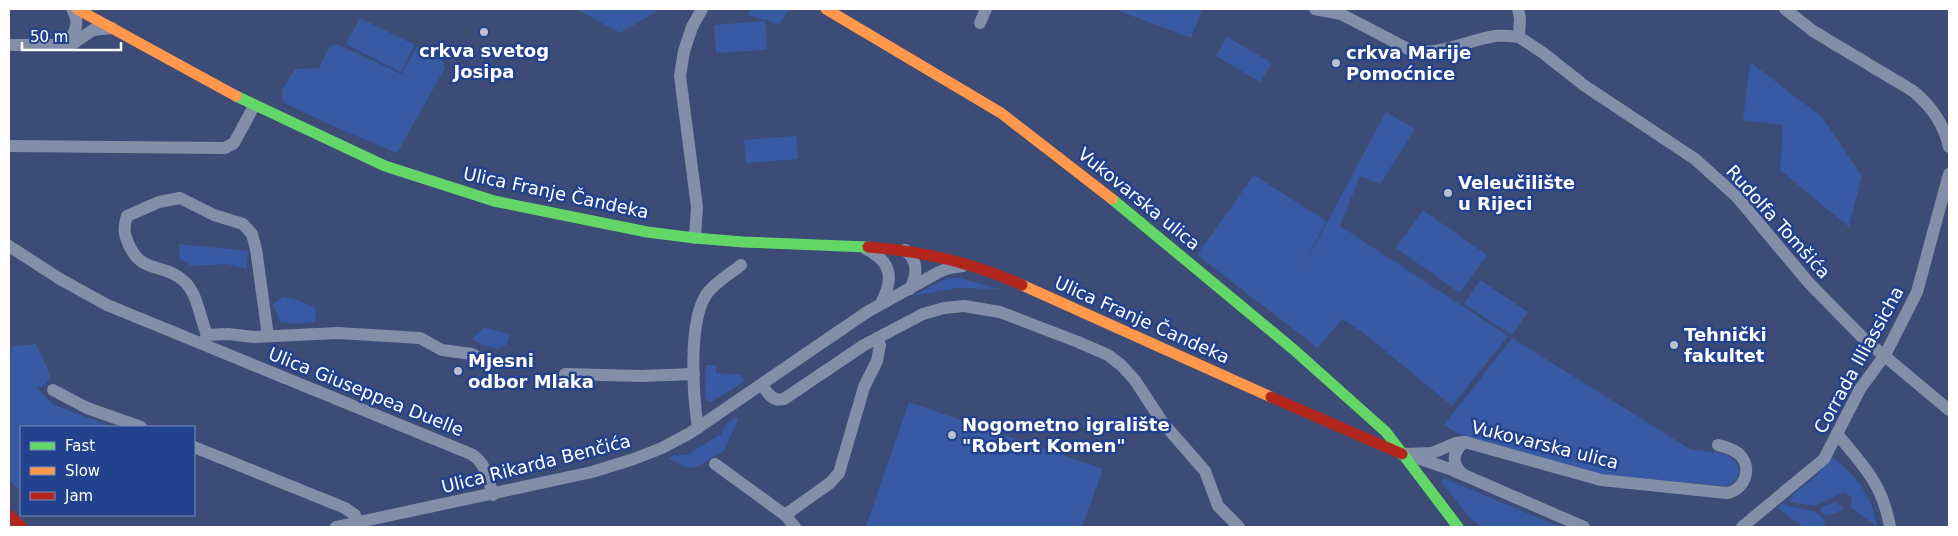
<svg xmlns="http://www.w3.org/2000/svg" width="1958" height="536" font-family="'DejaVu Sans',sans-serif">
  <rect width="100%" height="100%" fill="#3c4c76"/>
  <g fill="#3859a4">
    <path d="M576 9H661L620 33Z"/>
    <path d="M751 9H789L780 24 748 15Z"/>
    <path d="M1116 9H1202L1191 38 1116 10Z"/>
    <path d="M360 18 415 45 401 72 346 44Z"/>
    <path d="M765 21 767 50 716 53 714 25Z"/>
    <path d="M1227 37 1272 63 1260 82 1216 56Z"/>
    <path d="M337 44 401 74 417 47 441 57 445 68 397 153 342 130 284 103 282 99 283 88 295 69 319 68 329 48Z"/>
    <path d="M1750 62 1822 117 1862 176 1849 227 1780 170 1783 125 1743 120Z"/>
    <path d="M1386 112 1415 129 1380 184 1360 176 1340 226 1508 336 1452 406 1365 334 1342 319 1318 348 1197 255 1254 175 1326 221 1301 271Z"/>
    <path d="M796 136 798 159 746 163 744 140Z"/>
    <path d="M1423 210 1487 255 1460 293 1396 248Z"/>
    <path d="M179 244 248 251 247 269 227 264 192 266 180 259Z"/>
    <path d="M951 278H961L999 289 957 288 913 296 943 280Z"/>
    <path d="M1480 280 1528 312 1512 335 1464 304Z"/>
    <path d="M283 297 298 300 314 307 316 313 315 322 297 324 280 322 273 304Z"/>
    <path d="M484 328 510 334 506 345 497 349 483 345 472 339Z"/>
    <path d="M1512 338 1690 449 1725 454 1735 461 1740 470 1736 479 1727 486 1603 475 1461 435 1444 425Z"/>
    <path d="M36 344C41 357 48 365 50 378L43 387H36L52 404 112 427H21V486L17 488 9 479V358L10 359 12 346Z"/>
    <path d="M706 365H716V373L741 375 745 381 711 402 708 401 705 397Z"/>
    <path d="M909 402 1103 469 1082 527 866 526Z"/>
    <path d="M736 417 738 419 724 451 699 466 694 468 686 467 669 459 674 455H687L721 434 727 423Z"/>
    <path d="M1832 457C1856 475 1872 496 1877 526L1851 508 1852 498 1844 492 1815 506 1791 502 1790 498H1793L1792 495 1814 478Z"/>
    <path d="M1444 478 1560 527H1482L1472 520 1441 482Z"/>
    <path d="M1835 502 1843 508 1841 511 1826 516 1820 510 1821 507Z"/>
    <path d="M1783 503 1788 506 1814 511 1825 520 1824 527H1804L1777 508Z"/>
  </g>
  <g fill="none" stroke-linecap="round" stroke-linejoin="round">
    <g stroke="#838ea9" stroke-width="12">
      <path d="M1315 9 1341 14 1410 50C1435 57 1469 40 1495 36 1503 35 1511 36 1519 37"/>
      <path d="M1518 9 1520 18 1519 37 1543 53 1585 86 1695 159 1736 196 1809 283 1863 338 1949 410"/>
      <path d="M1785 9 1813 31 1913 91C1930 105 1944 124 1949 147"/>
      <path d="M980 23 986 9"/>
      <path d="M9 45H71L93 30 112 28"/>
      <path d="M66 45C75 33 81 23 72 9"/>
      <path d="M9 146 225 148 234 143 254 106"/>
      <path d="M695 238 697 207 680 76 684 51 692 27 702 9"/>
      <path d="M9 246 60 279 107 305 471 454C486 463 488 478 493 495"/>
      <path d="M866 249C892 261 894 279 881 303"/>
      <path d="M905 250C919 261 917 275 910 289"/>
      <path d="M207 335C200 318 198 295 185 282 164 262 142 275 129 245 124 234 123 228 127 216L159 202 180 198 214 215 243 224 252 234 256 249 268 336"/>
      <path d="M204 342 207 335 228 334 254 337 338 333 420 338 442 350 472 354 483 360"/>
      <path d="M565 374 641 376 694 374"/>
      <path d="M762 385C768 393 772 402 784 399L864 345 923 314 944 308 964 306 1000 312 1078 342 1108 355 1121 365 1134 379 1163 423 1205 471 1218 506 1239 527"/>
      <path d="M53 390 87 408 141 427"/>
      <path d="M698 428C693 396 688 323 706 295 714 283 730 274 741 265"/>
      <path d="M1837 434C1863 465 1883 485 1890 527"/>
      <path d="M194 447 345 508 355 515 357 523"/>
      <path d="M1402 454 1432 453 1456 443 1465 442 1601 480 1727 493C1744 490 1753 469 1740 455 1734 449 1725 447 1718 445"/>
      <path d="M1414 457 1450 469 1584 527"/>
      <path d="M715 464 785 515 795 527"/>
      <path d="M1463 474C1451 465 1452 451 1465 442"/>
      <path d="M785 515 830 483 839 473 864 387 877 361 880 345 877 338"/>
      <path d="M336 527 592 472 634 459 662 448 690 433 867 312 939 272 949 268 963 266"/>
      <path d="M1742 527 1824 459 1860 389 1885 355 1917 292 1949 174"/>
    </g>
    <g stroke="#63d668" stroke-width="11">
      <path d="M236 96 385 166 494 201 647 232 695 238 743 242 868 247"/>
      <path d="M1112 199 1293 349 1386 432 1458 527"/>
    </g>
    <g stroke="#ff974d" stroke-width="11">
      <path d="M77 9 236 96"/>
      <path d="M826 9 1001 113 1112 199"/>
      <path d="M1022 285 1271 397"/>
    </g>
    <g stroke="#b3261e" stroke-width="11">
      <path d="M868 247C921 251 974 263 1022 285"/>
      <path d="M1271 397 1402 454"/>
      <path d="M9 515 22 527"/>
    </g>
  </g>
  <g fill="#bbc0cf" stroke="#23428e" stroke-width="2">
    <circle cx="484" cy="32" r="5"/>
    <circle cx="1336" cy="63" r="5"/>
    <circle cx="1448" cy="193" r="5"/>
    <circle cx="1674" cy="345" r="5"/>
    <circle cx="458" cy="371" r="5"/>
    <circle cx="952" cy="435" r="5"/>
  </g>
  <g text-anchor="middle" stroke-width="5" stroke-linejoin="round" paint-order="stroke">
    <g font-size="18" font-weight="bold" fill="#fff" stroke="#23428e" text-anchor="start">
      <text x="484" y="57" text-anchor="middle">crkva svetog<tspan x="484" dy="21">Josipa</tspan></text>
      <text x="1346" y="59">crkva Marije<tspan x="1346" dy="21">Pomoćnice</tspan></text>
      <text x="1458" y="189">Veleučilište<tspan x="1458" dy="21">u Rijeci</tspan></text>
      <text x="1684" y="341">Tehnički<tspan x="1684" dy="21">fakultet</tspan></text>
      <text x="468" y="367">Mjesni<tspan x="468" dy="21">odbor Mlaka</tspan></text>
      <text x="962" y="431">Nogometno igralište<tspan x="962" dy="21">"Robert Komen"</tspan></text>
    </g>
    <g font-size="18" fill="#fff" stroke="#23428e">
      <text transform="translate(556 193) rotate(12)" y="6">Ulica Franje Čandeka</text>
      <text transform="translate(1139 199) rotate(39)" y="6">Vukovarska ulica</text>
      <text transform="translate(1778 222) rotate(48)" y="6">Rudolfa Tomšića</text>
      <text transform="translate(1142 320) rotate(24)" y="6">Ulica Franje Čandeka</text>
      <text transform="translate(1859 360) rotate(-61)" y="6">Corrada Illiassicha</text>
      <text transform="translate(366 392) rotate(22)" y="6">Ulica Giuseppea Duelle</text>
      <text transform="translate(1545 445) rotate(14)" y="6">Vukovarska ulica</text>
      <text transform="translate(536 464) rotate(-14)" y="6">Ulica Rikarda Benčića</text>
    </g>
  </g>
  <rect width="1958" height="536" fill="none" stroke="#ffffff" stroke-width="20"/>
  <rect x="20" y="426" width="175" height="90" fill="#23428e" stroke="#7b8ebb"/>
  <rect x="30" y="442" width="25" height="8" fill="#63d668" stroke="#7b8ebb"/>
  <text x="65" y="451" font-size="15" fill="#ffffff">Fast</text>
  <rect x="30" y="467" width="25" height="8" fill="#ff974d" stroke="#7b8ebb"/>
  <text x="65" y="476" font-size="15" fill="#ffffff">Slow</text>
  <rect x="30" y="492" width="25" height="8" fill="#b3261e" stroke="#7b8ebb"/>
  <text x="65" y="501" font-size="15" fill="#ffffff">Jam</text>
  <path d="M22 42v8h99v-8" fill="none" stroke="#ffffff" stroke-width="2.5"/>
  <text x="30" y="42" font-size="15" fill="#ffffff" stroke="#23428e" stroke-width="4" paint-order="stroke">50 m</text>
</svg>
